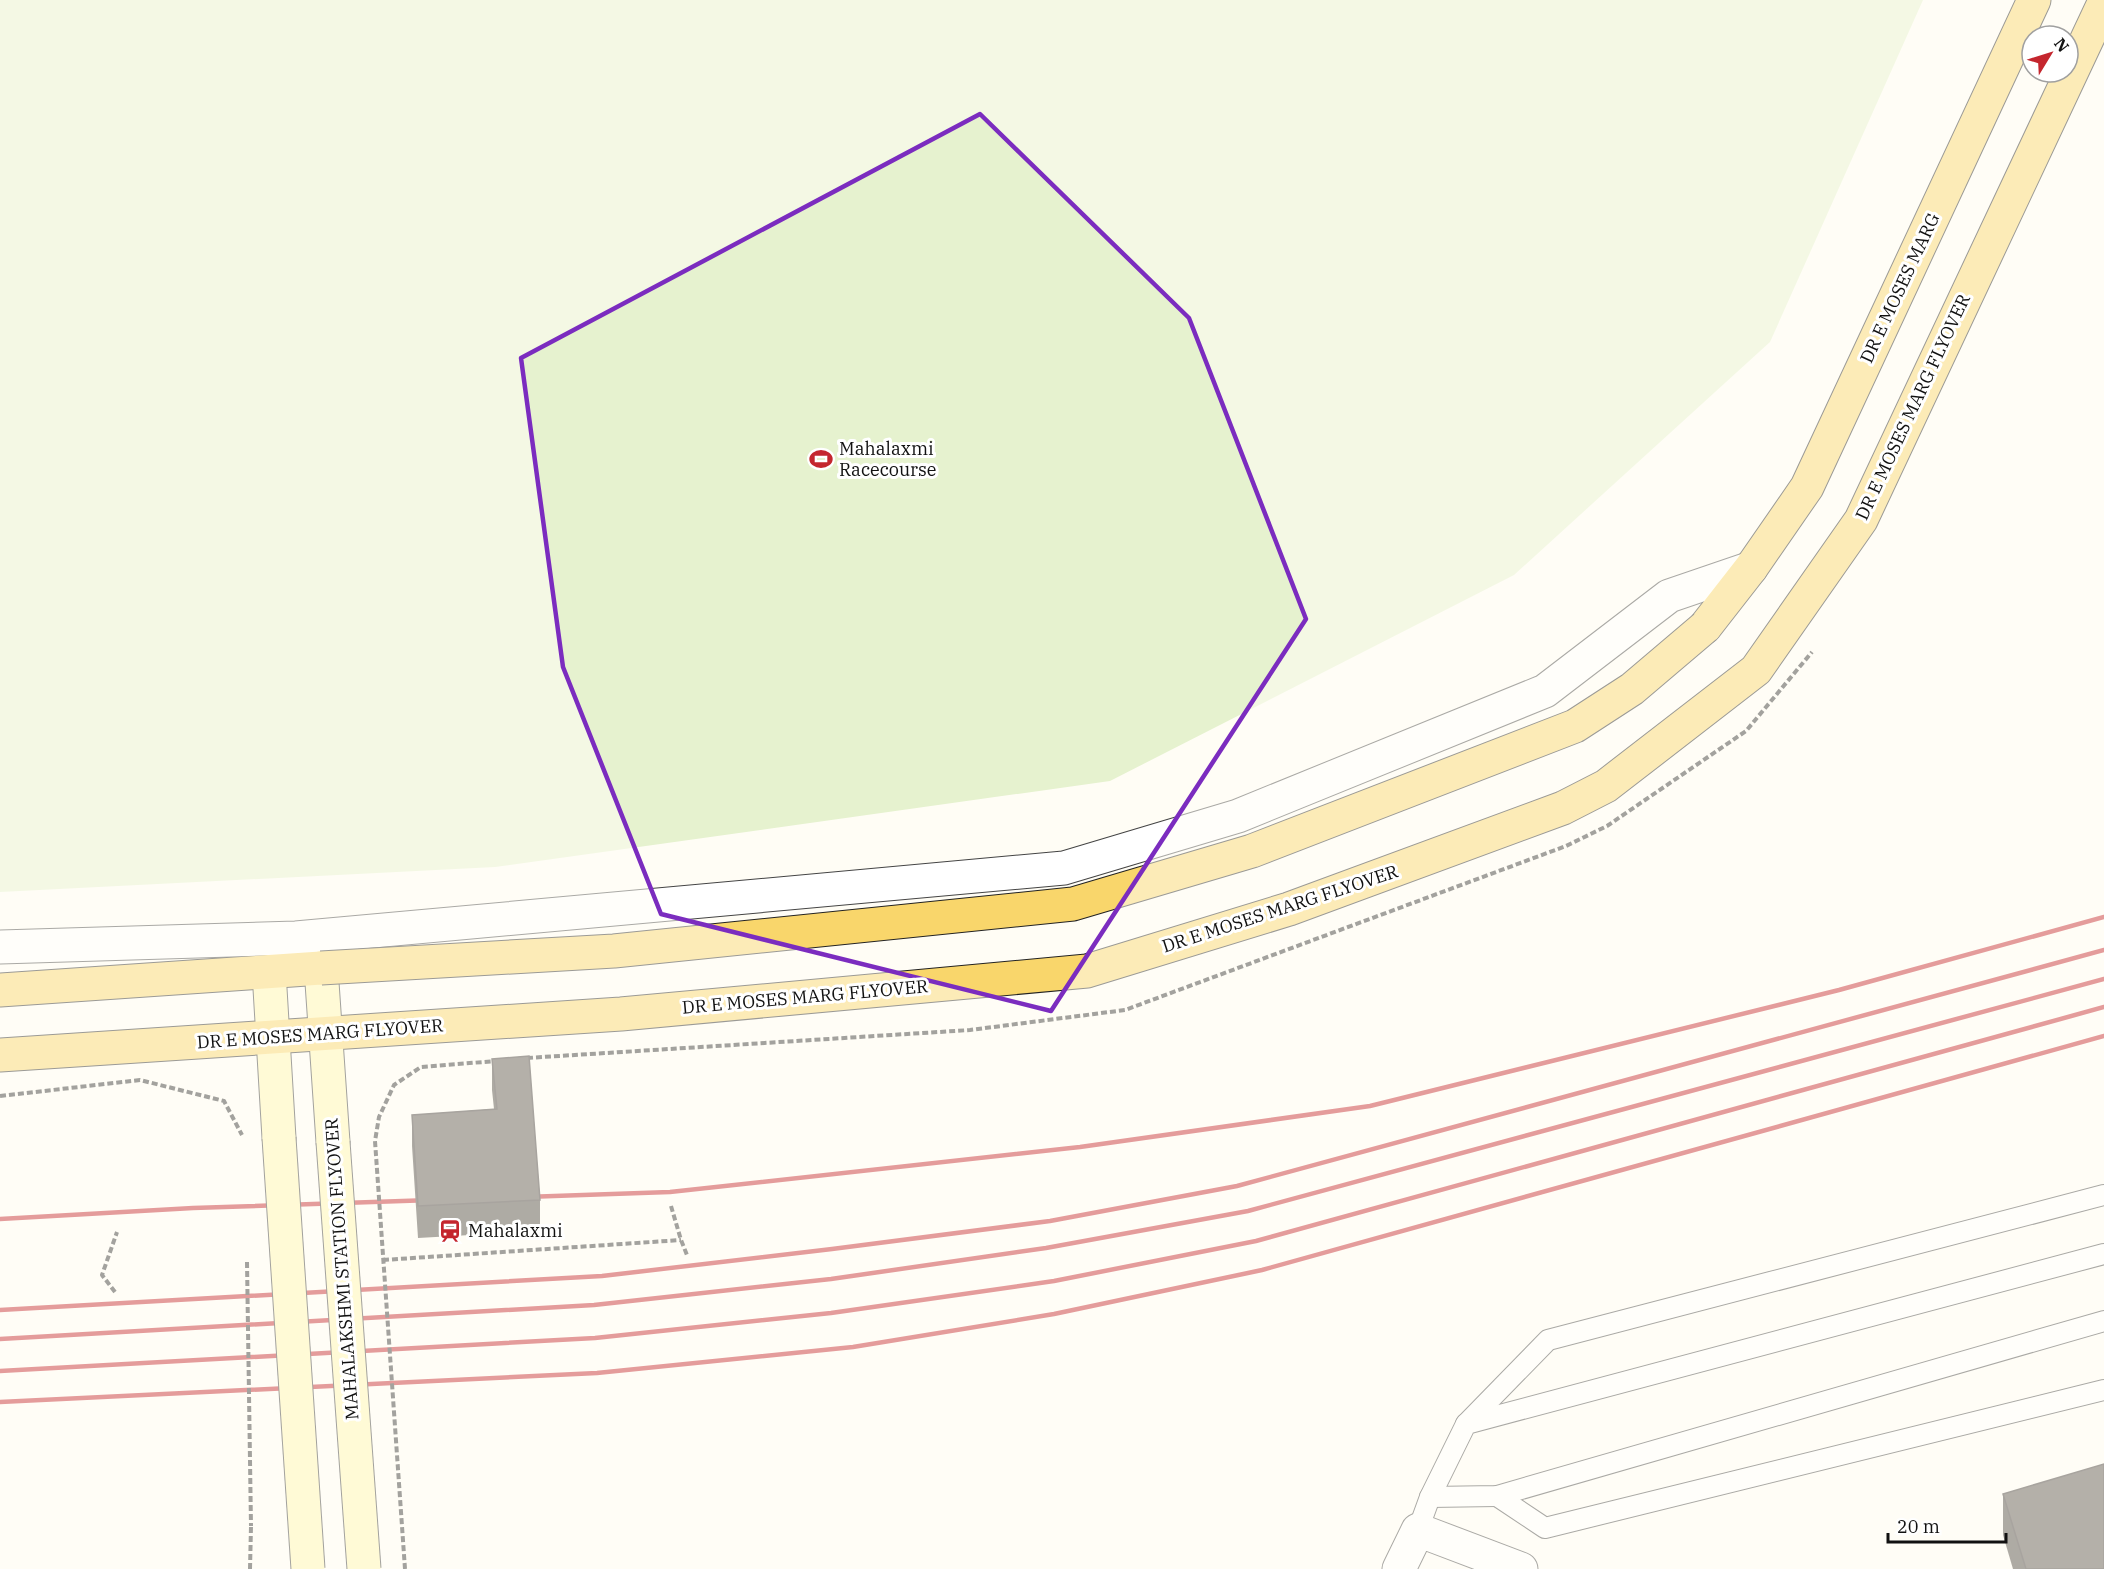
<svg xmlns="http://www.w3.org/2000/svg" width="2104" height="1569" font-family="'IBM Plex Serif',serif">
  <rect width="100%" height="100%" fill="#fffdf5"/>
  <path fill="#e6f2cf" d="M0 0H1923L1770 342 1514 575 1110 781 495 867 0 892Z"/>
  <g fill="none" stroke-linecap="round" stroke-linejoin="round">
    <g stroke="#444" stroke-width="22">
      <g id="lane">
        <path d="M1466 1424 1548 1340 2104 1195"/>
        <path d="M1497 1496 1545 1528 2104 1390"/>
        <path d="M1430 1497 1497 1496 2104 1321"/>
        <path d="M1418 1530 1430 1497 1466 1424 2104 1254"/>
      </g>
    </g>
    <g stroke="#444" stroke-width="35">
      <g id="street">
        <path d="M0 947 296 938 1064 868 1238 816 1545 691 1669 596 1751 568"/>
        <path d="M1399 1569 1418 1530 1521 1569"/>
      </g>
    </g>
    <g stroke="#333" stroke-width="35">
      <g id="secondary">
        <path d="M321 968 333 1142"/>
        <path d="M269 972 279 1138"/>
      </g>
    </g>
    <g stroke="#222" stroke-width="35">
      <g id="primary">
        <path d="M1705 627 1751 568 1807 487 2034 0"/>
        <path d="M0 990 321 968"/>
        <path d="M0 1055 621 1014 1087 971 1289 909 1563 808 1606 786 1756 670 1861 520 2104 3"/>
      </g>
    </g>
    <g stroke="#333" stroke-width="4" stroke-dasharray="6 3" stroke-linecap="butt">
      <path d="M671 1206 681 1240 687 1255"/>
      <path d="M383 1260 681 1240"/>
      <path d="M115 1292 102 1275 117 1232"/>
      <path d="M250 1569 251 1526"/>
    </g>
    <use href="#lane" stroke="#fff" stroke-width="20"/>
    <use href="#street" stroke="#fff" stroke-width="33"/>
    <use href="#secondary" stroke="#fff6b0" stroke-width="33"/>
    <use href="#primary" stroke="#f9d66b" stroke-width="33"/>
    <g stroke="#c4262e" stroke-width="4.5">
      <path d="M525 1197 670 1192 1080 1147 1370 1106 1839 990 2104 917"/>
      <path d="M0 1219 193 1208 432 1200"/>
      <path d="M0 1310 602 1276 832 1249 1050 1221 1237 1186 2104 950"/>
      <path d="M0 1339 594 1305 831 1279 1046 1248 1248 1211 2104 979"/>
      <path d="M0 1371 595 1338 831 1313 1054 1281 1256 1241 2104 1007"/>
      <path d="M0 1402 597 1373 853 1347 1054 1314 1262 1270 2104 1036"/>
    </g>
    <g stroke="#333" stroke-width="35" stroke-linecap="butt">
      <g id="secondary-bridge">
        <path d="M279 1138 308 1569"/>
        <path d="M333 1142 364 1569"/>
      </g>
    </g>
    <g stroke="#222" stroke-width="35" stroke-linecap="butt">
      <path id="primary-bridge" d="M321 968 614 951 1073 904 1252 851 1575 726 1632 689 1705 627"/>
    </g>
    <g stroke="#333" stroke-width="4" stroke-dasharray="6 3" stroke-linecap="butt">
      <path d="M527 1058 970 1030 1125 1010 1566 846 1607 826 1746 731 1812 652"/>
      <path d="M0 1096 140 1080 224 1101 242 1135"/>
      <path d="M247 1262 251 1526"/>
      <path d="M405 1569 375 1141 379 1117 394 1085 421 1067 496 1061"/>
    </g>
    <use href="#secondary-bridge" stroke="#fff6b0" stroke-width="33"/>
    <use href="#primary-bridge" stroke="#f9d66b" stroke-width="33"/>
  </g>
  <g fill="#4d4742">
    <path d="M492 1059 540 1200V1231L418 1238 412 1146V1115L494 1109 492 1090Z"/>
    <path d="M2003 1494 2104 1569H2013L2003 1535Z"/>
  </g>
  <g fill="#5a524d" stroke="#3f3936" stroke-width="1.5">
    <path d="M529 1056 540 1200 418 1206 412 1115 497 1109 492 1059Z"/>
    <path d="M2104 1464V1569H2026L2003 1494Z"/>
  </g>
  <path d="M0 0H2104V1569H0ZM980 114 1189 318 1306 619 1051 1011 661 914 563 667 521 358Z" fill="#fffdf5" fill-opacity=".55" fill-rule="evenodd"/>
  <path fill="none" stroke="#7b2cbf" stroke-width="4.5" stroke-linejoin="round" d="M980 114 1189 318 1306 619 1051 1011 661 914 563 667 521 358Z"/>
  <defs>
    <g id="stadium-bare" transform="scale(1.8)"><path d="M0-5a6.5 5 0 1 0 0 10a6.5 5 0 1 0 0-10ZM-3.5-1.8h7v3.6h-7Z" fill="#c4262e" stroke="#fff" stroke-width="2.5" paint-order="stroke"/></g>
    <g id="station-bare" transform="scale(1.8)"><path d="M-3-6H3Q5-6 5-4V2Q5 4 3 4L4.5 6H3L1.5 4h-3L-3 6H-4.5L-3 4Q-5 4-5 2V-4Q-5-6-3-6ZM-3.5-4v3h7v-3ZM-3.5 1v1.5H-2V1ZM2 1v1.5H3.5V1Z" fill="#c4262e" stroke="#fff" stroke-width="2.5" paint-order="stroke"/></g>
  </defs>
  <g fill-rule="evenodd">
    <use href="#stadium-bare" x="821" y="459"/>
    <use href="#station-bare" x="450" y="1231"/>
  </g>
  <g text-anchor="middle" stroke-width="6" stroke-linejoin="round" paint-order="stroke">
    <g font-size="18" fill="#111" stroke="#fff">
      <text transform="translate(1900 288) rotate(-65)" y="6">DR E MOSES MARG</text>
      <text transform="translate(1913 407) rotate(-65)" y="6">DR E MOSES MARG FLYOVER</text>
      <text transform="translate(1280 909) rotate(-18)" y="6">DR E MOSES MARG FLYOVER</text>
      <text transform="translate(805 997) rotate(-5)" y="6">DR E MOSES MARG FLYOVER</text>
      <text transform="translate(320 1034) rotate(-4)" y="6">DR E MOSES MARG FLYOVER</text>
      <text transform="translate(342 1269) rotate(-94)" y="6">MAHALAKSHMI STATION FLYOVER</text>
    </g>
    <g font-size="18" fill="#111" stroke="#fff" text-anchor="start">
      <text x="839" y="455">Mahalaxmi<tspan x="839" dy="21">Racecourse</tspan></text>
      <text x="468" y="1237">Mahalaxmi</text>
    </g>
  </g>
  <g transform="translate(2050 54) rotate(52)"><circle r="28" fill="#ffffff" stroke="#a0a0a0" stroke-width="1.5"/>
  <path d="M0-4.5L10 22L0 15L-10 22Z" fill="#c4262e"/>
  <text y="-9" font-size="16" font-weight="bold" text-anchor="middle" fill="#111111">N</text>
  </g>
  <path d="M1888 1533v9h118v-9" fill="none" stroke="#111111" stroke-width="3"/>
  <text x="1897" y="1533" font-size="18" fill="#111111" stroke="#ffffff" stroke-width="4.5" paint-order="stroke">20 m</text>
</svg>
